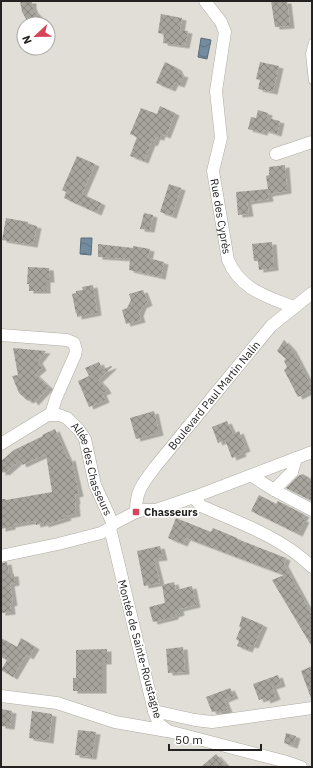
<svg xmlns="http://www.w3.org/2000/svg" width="313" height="768" font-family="'IBM Plex Sans',sans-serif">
  <defs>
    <pattern id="water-waves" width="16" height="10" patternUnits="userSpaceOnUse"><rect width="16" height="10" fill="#738c9f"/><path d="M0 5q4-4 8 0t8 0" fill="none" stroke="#5e7281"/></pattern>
    <pattern id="building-cross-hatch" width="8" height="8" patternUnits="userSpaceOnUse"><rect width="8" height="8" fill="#a7a49d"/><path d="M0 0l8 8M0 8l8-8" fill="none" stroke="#888580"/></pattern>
    <filter id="shadow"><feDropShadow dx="4.5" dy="2.5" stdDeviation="0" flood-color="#0004"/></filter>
  </defs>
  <rect width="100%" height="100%" fill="#e1ded7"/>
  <g fill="url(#water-waves)" stroke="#5b6c79">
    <path d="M201 38 211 40 207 59 198 57Z"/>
    <path d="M81 238H92L91 255 80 254Z"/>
  </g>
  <g fill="url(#building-cross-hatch)" filter="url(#shadow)">
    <path d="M20 1H32V6L34 11 47 24H31L28 22 22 12Z"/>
    <path d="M271 1H287L290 26 275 27Z"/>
    <path d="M161 14 182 18 180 30 188 31 185 46 163 43 164 34 158 33Z"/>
    <path d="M165 62 177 68 180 74 184 75 180 85 174 83 171 89 156 83Z"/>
    <path d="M260 62 279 66 273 92 258 89 260 80 256 79Z"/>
    <path d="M160 106 175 113 166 136 161 134 160 138 156 137 153 144 151 143 144 161 130 156 137 137 130 134 141 108 157 114Z"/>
    <path d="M258 110 268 113 267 118 280 121 277 134 264 130 263 133 248 129 251 117 256 118Z"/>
    <path d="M77 156 95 164 82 194 101 203 97 213 64 198 66 192 62 190Z"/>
    <path d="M285 165 287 191 268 194 269 199 247 202 249 214 238 215 236 192 268 189 266 176 269 175V167Z"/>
    <path d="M169 184 181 188 172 216 160 212Z"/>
    <path d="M144 213 153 215 150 230 140 229Z"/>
    <path d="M6 218 28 222V224L37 226 33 245 2 240Z"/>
    <path d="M272 242 274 268 259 270 258 261H254L252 244Z"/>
    <path d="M98 244 133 248V246L150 249 148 258 164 262 161 277 129 270 130 259 98 257Z"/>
    <path d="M28 267 49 268 50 280H46V291H29V284H27Z"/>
    <path d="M93 285 97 313 77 317V313L76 314 72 294 76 293V291L83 290 82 287Z"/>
    <path d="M143 290 148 303 142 306 139 314 141 320 126 324 122 310 127 308 131 300 129 294Z"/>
    <path d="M284 340 292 349 312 387V390L298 397 284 370 287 367 284 361 286 359 277 351Z"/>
    <path d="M13 348 46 351 38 361 42 368 35 374 49 387 34 403 31 399 28 401 19 393 12 376 18 375Z"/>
    <path d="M99 362 102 368 104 369 111 366 112 367 98 380 104 386 107 391 102 393 105 400 89 407 78 381 89 376 85 368Z"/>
    <path d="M154 411 159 433 136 439 130 418Z"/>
    <path d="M227 421 233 434 239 431 246 449 241 451 242 454 232 458 225 440 218 443 212 427Z"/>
    <path d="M55 429 68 459 71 458 79 494 75 495 76 502H75L76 514 66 516 67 518 44 525V523L36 525 35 521 11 525V527L1 529V499H5L6 500 52 492 46 454 22 465 20 460 5 473 4 472 1 473V461L14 450 43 436 42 435Z"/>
    <path d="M303 474 312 480V501L286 488 298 476Z"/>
    <path d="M259 495 276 504 278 501 305 515 302 519 305 520 298 534 251 511Z"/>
    <path d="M176 518 211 532 213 528 237 538V539L286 558 284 564 312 615V647L272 580 284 575 186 538 183 544 168 538Z"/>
    <path d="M160 546 163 558 154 559 160 583 144 586 137 551Z"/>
    <path d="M7 562 9 574H14L15 583 10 584 13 603 10 604 11 612 1 613V563Z"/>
    <path d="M174 582 176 590 192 586 196 605 179 609 180 613 174 615V617L153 622 149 607 165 603 162 585Z"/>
    <path d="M242 616 263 625 254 646 250 645 248 650 237 646 239 641 236 639 241 627H239Z"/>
    <path d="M1 638 17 647 21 638 35 647 29 657 26 655 13 677 1 670 7 660 1 657Z"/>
    <path d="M183 647 185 672 168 673 166 649Z"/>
    <path d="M107 649V662H102V691H73V678H76V650Z"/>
    <path d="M312 666V698H311L301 671Z"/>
    <path d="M278 675 281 684 272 687 276 697 266 701 265 698 259 700 253 684Z"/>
    <path d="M230 688 234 696 224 700 228 710 218 713 217 711 212 712 206 697Z"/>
    <path d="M1 709 12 711 10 727 1 726Z"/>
    <path d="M32 711 52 714 49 741 29 738Z"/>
    <path d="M78 730 96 732 92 757 75 755Z"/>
    <path d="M286 733 296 736 293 746 284 743Z"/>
    <path d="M216 754 228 767H201Z"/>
  </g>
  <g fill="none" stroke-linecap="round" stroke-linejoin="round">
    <g stroke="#adaba3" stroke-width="7">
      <path id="service" d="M312 42 309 54 312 81"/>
    </g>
    <g stroke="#adaba3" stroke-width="13">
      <g id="minor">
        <path id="s1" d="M205 1 221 22 225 32 216 91 221 138 213 171 228 260C241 290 266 296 293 307"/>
        <path d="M276 154 312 142"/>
        <path d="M1 335 67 340 74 343 76 350 75 355 56 398 51 414"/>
        <path id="s2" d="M1 444 48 415H59L67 418 79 430 85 439 95 485 113 524"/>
        <path d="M252 476 274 490 312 510"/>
        <path d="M274 490 292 472 296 458"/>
        <path d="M194 497 201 506C240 523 281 537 312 567"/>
        <path id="s3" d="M136 512C136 489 143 484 155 467L271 326 312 293"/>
        <path d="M1 556 58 544 101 533 110 528"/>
        <path d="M1 696 57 703 115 722 167 731"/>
        <path d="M154 711 195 720 212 722 312 708"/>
        <path d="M301 767 283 761 168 731 159 724 154 711 110 528 113 524 136 512 144 510H156L194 497 312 452"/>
      </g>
    </g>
    <use href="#service" stroke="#fff" stroke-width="6"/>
    <use href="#minor" stroke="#fff" stroke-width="12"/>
  </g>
  <rect fill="#d54458" stroke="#fff" stroke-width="1.5" x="132" y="508" width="8" height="8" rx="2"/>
  <g text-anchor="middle" stroke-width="3.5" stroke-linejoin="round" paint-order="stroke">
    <g font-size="11" fill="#232220" stroke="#fff">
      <text dy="4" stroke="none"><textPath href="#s1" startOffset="224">Rue des Cyprès</textPath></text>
      <text dy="4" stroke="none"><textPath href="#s3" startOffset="143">Boulevard Paul Martin Nalin</textPath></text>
      <text dy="4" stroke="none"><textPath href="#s2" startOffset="133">Allée des Chasseurs</textPath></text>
      <text transform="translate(140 649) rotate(75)" y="4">Montée de Sainte-Roustagne</text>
    </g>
    <g font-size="11" font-weight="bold" fill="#232220" stroke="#fff" text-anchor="start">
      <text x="144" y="516">Chasseurs</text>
    </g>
  </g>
  <rect width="313" height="768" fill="none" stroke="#232220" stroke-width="4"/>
  <g transform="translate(36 36) rotate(248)"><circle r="19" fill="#ffffff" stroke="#a7a7a6"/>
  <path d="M0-3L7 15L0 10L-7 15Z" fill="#d54458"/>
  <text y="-6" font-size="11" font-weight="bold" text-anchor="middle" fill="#232220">N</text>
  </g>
  <path d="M169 744v6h92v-6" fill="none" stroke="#232220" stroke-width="2"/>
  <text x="175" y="744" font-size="12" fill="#232220" stroke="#ffffff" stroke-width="3" paint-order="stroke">50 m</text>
</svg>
